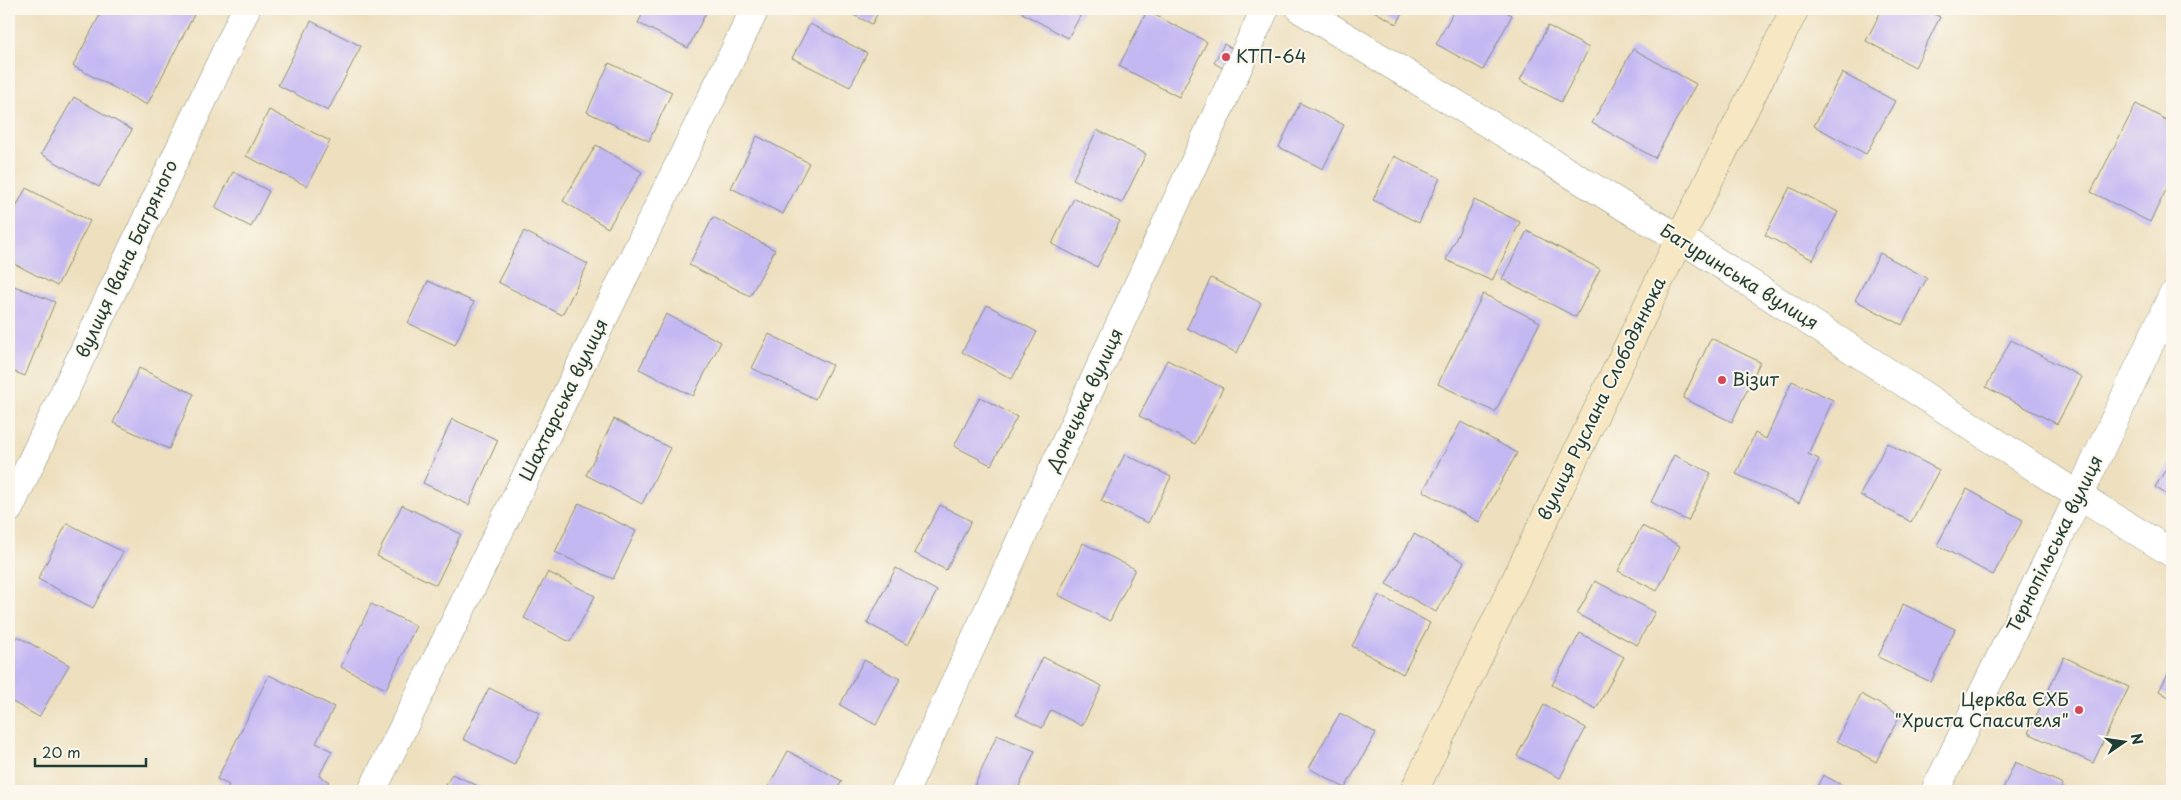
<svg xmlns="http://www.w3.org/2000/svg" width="2181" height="800" font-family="'Playpen Sans',sans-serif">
  <rect width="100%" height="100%" fill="#fbf7ec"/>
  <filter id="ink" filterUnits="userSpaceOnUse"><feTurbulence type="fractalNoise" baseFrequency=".02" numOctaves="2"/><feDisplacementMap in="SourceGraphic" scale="10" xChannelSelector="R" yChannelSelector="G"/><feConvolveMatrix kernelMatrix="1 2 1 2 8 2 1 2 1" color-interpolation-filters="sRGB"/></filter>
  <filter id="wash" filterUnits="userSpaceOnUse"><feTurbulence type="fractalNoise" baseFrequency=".0096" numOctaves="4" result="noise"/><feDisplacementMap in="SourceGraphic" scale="20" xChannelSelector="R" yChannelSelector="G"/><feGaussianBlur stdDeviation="1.12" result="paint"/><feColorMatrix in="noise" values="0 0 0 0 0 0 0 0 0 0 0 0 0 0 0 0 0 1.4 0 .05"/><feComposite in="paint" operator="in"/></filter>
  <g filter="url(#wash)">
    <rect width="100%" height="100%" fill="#eee0bf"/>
    <g id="blocks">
      <g fill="#c4b8f3">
        <path d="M103 9H197L147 105 73 66Z"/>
        <path d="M645 9H708L688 48 638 23Z"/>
        <path d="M841 9H880L872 24Z"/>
        <path d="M1025 9H1084L1068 38 1022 13Z"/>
        <path d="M1370 9H1405L1397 24Z"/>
        <path d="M1455 9H1501L1512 15 1483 70 1436 44Z"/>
        <path d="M1882 9H1924L1940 17 1915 67 1866 41Z"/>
        <path d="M1147 11 1207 42 1179 97 1119 66Z"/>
        <path d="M311 21 361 46 328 111 278 85Z"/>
        <path d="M810 24 867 53 850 87 792 58Z"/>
        <path d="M1548 26 1589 48 1561 102 1520 80Z"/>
        <path d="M1224 44 1238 52 1228 71 1214 63Z"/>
        <path d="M1633 49 1696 84 1655 158 1592 123Z"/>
        <path d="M609 63 672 92 649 141 587 112Z"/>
        <path d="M1842 73 1895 101 1866 154 1814 126Z"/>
        <path d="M74 97 132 130 99 187 41 154Z"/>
        <path d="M1300 103 1344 125 1323 169 1279 147Z"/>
        <path d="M2136 104 2172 123V178L2150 222 2091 192Z"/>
        <path d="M269 110 330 141 307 186 246 156Z"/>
        <path d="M1097 130 1146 154 1122 203 1073 179Z"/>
        <path d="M757 136 809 163 783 214 731 188Z"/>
        <path d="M596 145 642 172 608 228 563 201Z"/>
        <path d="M1394 156 1440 178 1419 223 1373 200Z"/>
        <path d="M233 172 269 191 251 227 215 208Z"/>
        <path d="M1790 187 1838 212 1813 260 1765 235Z"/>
        <path d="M26 188 90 221 57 286 9 261V221Z"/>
        <path d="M1074 198 1120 221 1097 267 1052 244Z"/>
        <path d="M1474 200 1520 222 1492 281 1446 260Z"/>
        <path d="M713 217 775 250 750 296 689 265Z"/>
        <path d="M524 231 588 264 562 315 498 282Z"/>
        <path d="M1527 231 1600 269 1576 317 1502 279Z"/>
        <path d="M1880 253 1927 278 1902 325 1855 300Z"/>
        <path d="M1211 278 1261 303 1237 353 1187 328Z"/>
        <path d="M428 281 474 302 455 345 408 323Z"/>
        <path d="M9 284 55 302 25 376 9 370Z"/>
        <path d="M1483 294 1540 322 1495 412 1438 384Z"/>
        <path d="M987 305 1037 332 1012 379 962 352Z"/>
        <path d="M666 314 721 342 693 396 639 369Z"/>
        <path d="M769 334 832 365 815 399 752 368Z"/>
        <path d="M1711 338 1760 362 1732 422 1683 398Z"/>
        <path d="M2011 340 2082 377 2057 424 1986 387Z"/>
        <path d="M1167 360 1223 388 1195 444 1139 416Z"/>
        <path d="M139 368 194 394 169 449 113 423Z"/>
        <path d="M1792 381 1833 400 1808 454 1819 459 1799 503 1736 474 1755 433 1766 439Z"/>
        <path d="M980 397 1017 417 991 465 954 446Z"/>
        <path d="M452 419 498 440 469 505 423 483Z"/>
        <path d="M614 419 670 448 642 504 586 475Z"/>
        <path d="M1461 422 1517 453 1479 522 1423 491Z"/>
        <path d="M1887 443 1939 470 1911 522 1860 495Z"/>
        <path d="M1125 454 1171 477 1148 523 1101 501Z"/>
        <path d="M1674 455 1711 473 1688 521 1651 502Z"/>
        <path d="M2172 460V498L2155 487Z"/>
        <path d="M1967 489 2023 520 1993 575 1937 545Z"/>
        <path d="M579 503 636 531 613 579 555 552Z"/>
        <path d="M402 505 461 534 436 585 377 556Z"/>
        <path d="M940 505 971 521 946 570 914 553Z"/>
        <path d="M67 523 123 552 93 608 38 579Z"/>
        <path d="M1642 526 1680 546 1657 591 1618 571Z"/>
        <path d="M1414 534 1464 562 1436 612 1386 584Z"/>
        <path d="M1083 543 1135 569 1110 621 1058 595Z"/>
        <path d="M896 568 937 591 908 645 867 623Z"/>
        <path d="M548 572 595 596 570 642 524 618Z"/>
        <path d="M1595 581 1655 612 1637 645 1577 614Z"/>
        <path d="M1379 595 1430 623 1403 674 1352 646Z"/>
        <path d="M371 604 416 626 386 689 341 667Z"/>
        <path d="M1903 604 1955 629 1931 682 1878 657Z"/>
        <path d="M1580 633 1624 657 1596 709 1552 685Z"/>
        <path d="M17 636 69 665 39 717 9 700V650Z"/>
        <path d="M1043 657 1102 686 1082 726 1051 710 1042 728 1016 715Z"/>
        <path d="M2064 657 2129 687 2093 763 2028 733Z"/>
        <path d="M864 660 900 679 876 725 840 705Z"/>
        <path d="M2172 666V699L2159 691Z"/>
        <path d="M269 675 334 707 316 743 332 751 319 776 329 781 323 791H226L229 785 217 779Z"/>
        <path d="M489 688 540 713 514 765 463 739Z"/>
        <path d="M1861 694 1900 715 1876 762 1837 741Z"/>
        <path d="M1544 705 1586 728 1560 778 1517 756Z"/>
        <path d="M1340 713 1376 733 1345 788 1309 768Z"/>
        <path d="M997 735 1035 751 1017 791H978L973 789Z"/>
        <path d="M788 751 842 781 836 791H766Z"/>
        <path d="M2015 762 2063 784 2060 791H2002Z"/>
        <path d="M452 774 489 791H443Z"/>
        <path d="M1823 775 1853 791H1815Z"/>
      </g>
    </g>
  </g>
  <g filter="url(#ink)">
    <use href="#blocks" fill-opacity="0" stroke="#868e7a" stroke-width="1"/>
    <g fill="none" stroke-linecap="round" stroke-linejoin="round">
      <g stroke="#868e7a" stroke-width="29">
        <g id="street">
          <path d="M1300 9 1640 216 1680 238 2079 496 2172 553"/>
          <path d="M9 509 246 9"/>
          <path d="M372 791 755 9"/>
          <path d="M905 791 1265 9"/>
          <path d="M1935 791 2079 496 2172 296"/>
        </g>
      </g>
      <g stroke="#868e7a" stroke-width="29">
        <path id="secondary" d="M1414 791 1680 238 1795 9"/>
      </g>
      <use href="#street" stroke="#fff" stroke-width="28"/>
      <use href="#secondary" stroke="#f7e8c3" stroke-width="28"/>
    </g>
  </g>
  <g fill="#d1495b" stroke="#fbf7ec" stroke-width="2">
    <circle cx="1226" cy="57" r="5"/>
    <circle cx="1722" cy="380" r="5"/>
    <circle cx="2079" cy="710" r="5"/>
  </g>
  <g text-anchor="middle" stroke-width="4" stroke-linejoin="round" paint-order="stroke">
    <g font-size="18" fill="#1f3d34" stroke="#fbf7ec" text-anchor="start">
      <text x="1236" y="63">КТП-64</text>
      <text x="1732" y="386">Візит</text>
      <text x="2069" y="706" text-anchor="end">Церква ЄХБ<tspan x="2069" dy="21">"Христа Спасителя"</tspan></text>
    </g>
    <g font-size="18" fill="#1f3d34" stroke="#fbf7ec">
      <text transform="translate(127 259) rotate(-65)" y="6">вулиця Івана Багряного</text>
      <text transform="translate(1739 277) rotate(32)" y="6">Батуринська вулиця</text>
      <text transform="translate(1602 399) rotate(-64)" y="6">вулиця Руслана Слободянюка</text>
      <text transform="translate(564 400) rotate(-64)" y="6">Шахтарська вулиця</text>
      <text transform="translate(1085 400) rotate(-65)" y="6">Донецька вулиця</text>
      <text transform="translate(2055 544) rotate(-64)" y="6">Тернопільська вулиця</text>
    </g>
  </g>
  <rect width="2181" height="800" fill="none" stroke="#fbf7ec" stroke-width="30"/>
  <g transform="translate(2124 742) rotate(77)" stroke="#fbf7ec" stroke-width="4" paint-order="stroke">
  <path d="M0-4L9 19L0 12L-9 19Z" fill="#1f3d34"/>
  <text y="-8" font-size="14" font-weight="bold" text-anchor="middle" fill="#1f3d34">N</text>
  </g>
  <path d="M35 758v8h111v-8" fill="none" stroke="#1f3d34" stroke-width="2.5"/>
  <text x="42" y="758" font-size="15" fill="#1f3d34" stroke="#fbf7ec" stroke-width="4" paint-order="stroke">20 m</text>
</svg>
